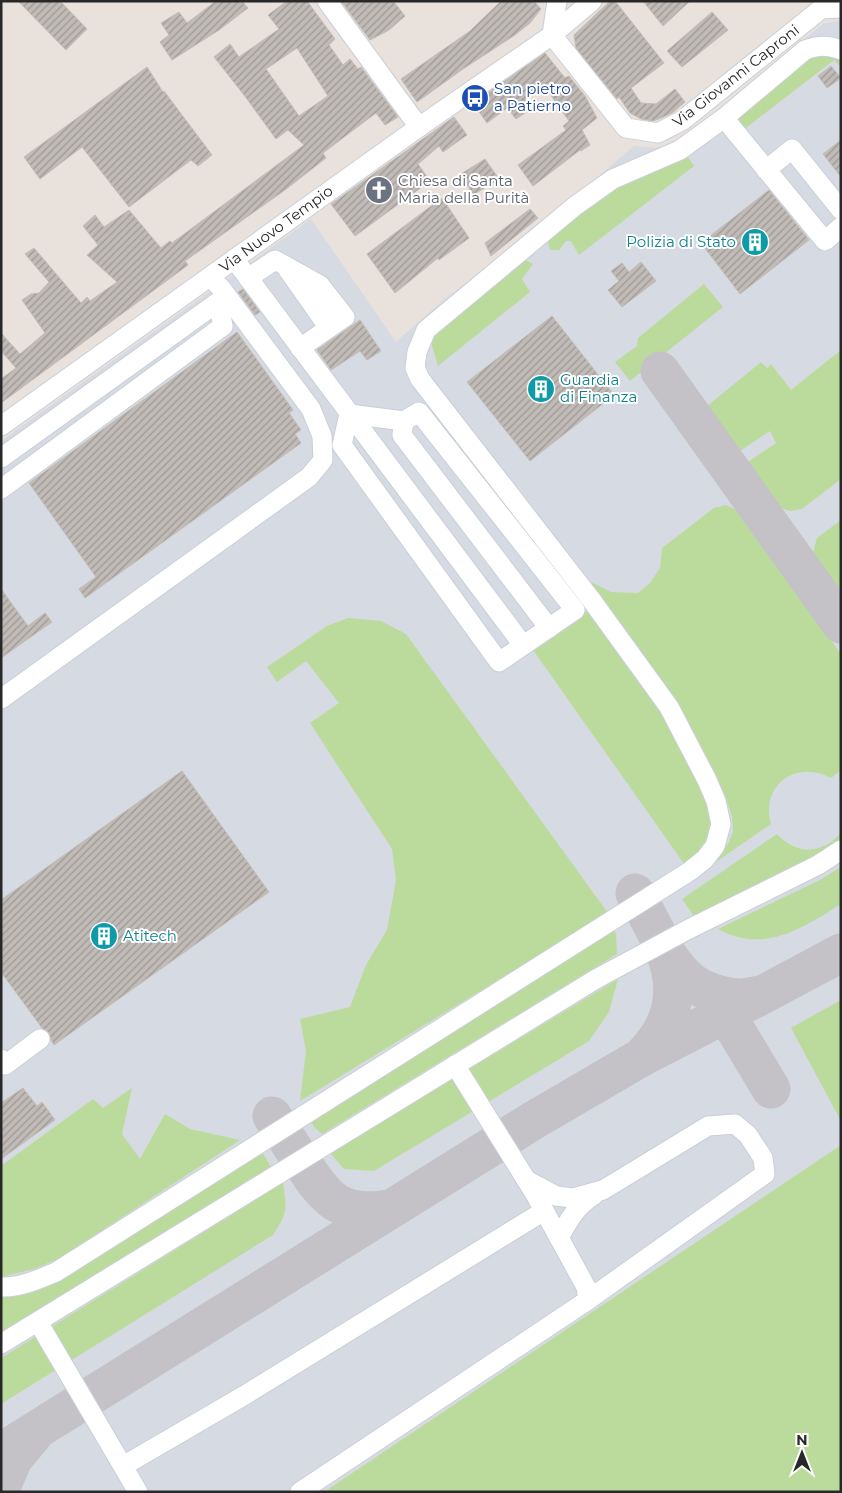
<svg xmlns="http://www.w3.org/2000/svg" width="842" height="1493" font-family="Montserrat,sans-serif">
  <defs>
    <pattern id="building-hatch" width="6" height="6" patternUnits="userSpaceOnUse" patternTransform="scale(1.25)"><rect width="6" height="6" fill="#c1bbb7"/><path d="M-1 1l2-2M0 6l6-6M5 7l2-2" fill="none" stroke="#9d9895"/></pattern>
  </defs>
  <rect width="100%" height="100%" fill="#e9e1db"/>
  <path fill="#d6dae2" d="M841 20V1492H1V441L311 219 396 342 447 297 517 246 634 146 656 148 679 141 823 24Z"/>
  <g fill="#bbdb9c">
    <path d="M817 52 841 55V67L834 60 742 131 731 119Z"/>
    <path d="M686 154 694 166 579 255 571 241H566L559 250H550L547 236 618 184Z"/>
    <path d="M521 258 533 264 522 279 530 292 438 366 430 339Z"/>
    <path d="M704 284 723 307 630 381 615 362 637 346 638 338Z"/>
    <path d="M841 350V479L802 509 790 511 778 507 745 464 776 443 770 431 737 453 706 407 761 362 767 368 771 364 791 390Z"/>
    <path d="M726 505 739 511 841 654V770L831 778C796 759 760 785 771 824L716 862 729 842 733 831 732 816 722 788 681 711 591 582 611 592 638 593 650 583 660 568 662 548 714 508Z"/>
    <path d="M841 520V596L812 556 817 538Z"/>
    <path d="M589 610 658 707 691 766 711 813 714 835 706 848 685 865 533 650Z"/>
    <path d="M348 618 381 621 406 634 608 913 300 1101 306 1051 300 1019 350 1007 366 965 387 930 396 880 392 849 310 723 339 703 306 661 277 682 267 667 327 626Z"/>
    <path d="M841 833V839L816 855 694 916 682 899 777 834C797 855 821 855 841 833Z"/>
    <path d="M841 867V904C801 929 764 954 718 929L820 880Z"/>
    <path d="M613 928 616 934 617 954 322 1134 314 1127 310 1119Z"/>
    <path d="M618 979 609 1012 589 1041 374 1171 344 1169 330 1153Z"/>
    <path d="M841 1000V1121L791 1028Z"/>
    <path d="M132 1088 122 1134 140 1159 165 1114 190 1129 240 1140 60 1258 34 1269 1 1277V1166L93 1099 103 1108Z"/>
    <path d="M841 1145V1492H324Z"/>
    <path d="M262 1152 271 1167 1 1335V1295H19L51 1283Z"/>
    <path d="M283 1183C287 1209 288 1213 273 1235L1 1404V1358Z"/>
  </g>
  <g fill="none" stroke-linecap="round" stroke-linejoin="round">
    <g stroke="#c4c2c6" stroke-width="39">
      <path d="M660 371 841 624"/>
      <path d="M635 893C658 937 689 979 663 1029 658 1039 650 1048 642 1057"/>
      <path d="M665 951C672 962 680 973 690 981 704 992 725 998 742 998 748 997 755 996 761 995"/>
      <path d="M726 1014 771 1089"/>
      <path d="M272 1116C282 1131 292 1147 302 1162 326 1200 341 1217 389 1209"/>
      <path d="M1 1452 534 1120 642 1057 764 994 841 953"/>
      <path d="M1 1487 13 1459 33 1435"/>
    </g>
  </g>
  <g fill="url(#building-hatch)" stroke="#c4bcb5" fill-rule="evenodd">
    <path d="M18 1H60L87 29 66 50Z"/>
    <path d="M216 1H242L248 8 219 30 172 60 160 42 169 35 161 23 179 12 187 23Z"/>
    <path d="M287 1H307L335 39 329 45 343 65 350 59 358 69 361 67 398 117 385 125 376 113 323 153 326 158 285 190 185 261 188 265 1 403V379L16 368 1 351V333L20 354 45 333 22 300 31 294 39 293 49 282 25 254 34 248 81 303 87 297 90 301 117 282 87 255 98 245 83 226 95 215 104 227 129 210 161 248 170 241 172 243 304 145 288 130 276 139 244 95 214 57 230 44 239 57 279 29 268 15ZM297 48 328 96 299 116 266 69Z"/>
    <path d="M341 1H393L405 16 389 30 370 40Z"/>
    <path d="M501 1H534L541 9 530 23 515 35 463 69 417 102 401 79 470 31Z"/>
    <path d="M610 1H615L664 63 631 88 641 103 656 104 675 89 685 102 672 113 661 118 653 121 641 119 630 113 619 97 617 99 576 48 574 35Z"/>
    <path d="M643 1H690L663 26Z"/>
    <path d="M712 12 728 30 682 67 667 51Z"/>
    <path d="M545 53 565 78 569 76 585 96 597 118 582 130 590 145 581 151 580 150 533 186 518 165 566 130 563 126 569 121 543 84 525 99 531 109 516 119 507 108 487 123 473 103Z"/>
    <path d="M831 66 841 78 827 88 818 76Z"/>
    <path d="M147 67 163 92 164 91 212 155 198 166 191 160 129 207 82 147 40 179 24 157Z"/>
    <path d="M454 117 467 135 443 152 439 146 418 164 430 181 355 236 331 204Z"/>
    <path d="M841 140V177L823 154Z"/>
    <path d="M485 159 499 179 473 195 461 174Z"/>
    <path d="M769 190 809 240 740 294 701 243Z"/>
    <path d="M442 198 469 238 439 260 438 258 395 293 367 254Z"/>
    <path d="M530 209 538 218 491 256 485 243Z"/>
    <path d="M641 262 656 281 622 307 608 290 619 281 611 271 622 263 629 272Z"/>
    <path d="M243 289 260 312 255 315 238 292Z"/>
    <path d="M552 316 614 395 530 461 467 382Z"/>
    <path d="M360 320 381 351 367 360 360 351 331 370 317 350Z"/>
    <path d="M237 332 293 410 289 413 301 430 295 434 301 443 85 598 79 589 96 577 29 483Z"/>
    <path d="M1 589 28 626 45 613 52 622 1 658Z"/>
    <path d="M182 771 269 892 54 1045 51 1040 49 1033 42 1028 1 972V900Z"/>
    <path d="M23 1088 37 1106 42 1102 55 1120 1 1159V1103Z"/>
  </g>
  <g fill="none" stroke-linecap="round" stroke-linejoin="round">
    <g stroke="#c9cfd9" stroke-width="21">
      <g id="minor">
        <path d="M327 1 419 127"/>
        <path d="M552 35 626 128 658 133 683 120 821 9 841 8"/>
        <path d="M552 35 557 1"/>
        <path d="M841 50C828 45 819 45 805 50L724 118 825 241 841 227"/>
        <path d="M766 170 792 149 841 210"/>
        <path d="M234 259 523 645"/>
        <path d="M288 270 329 328 300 348"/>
        <path d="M248 278 275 260 320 285 345 317 329 328"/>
        <path d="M419 412 575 610 499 662 342 445 349 414 404 421Z"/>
        <path d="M404 421 402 435 549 628"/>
        <path d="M1 426 419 127 552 35 592 1"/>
        <path d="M1 458 218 302 223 326 1 489"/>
        <path d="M1 699 309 477 323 460 322 436 311 409 221 288 210 277"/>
        <path d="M1 1059 5 1065 40 1039"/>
        <path d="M526 1180 556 1196 573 1198 603 1190 708 1126 735 1124 748 1135 763 1158 765 1174 588 1300"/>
        <path d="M559 1238C568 1221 577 1205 594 1195"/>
        <path d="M1 1287C20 1288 39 1279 56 1272L690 871 705 859 715 846 721 824 716 801 707 780 669 707 590 598 420 379 415 368 417 352 426 330 575 206 613 179 680 150 724 118"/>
        <path d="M38 1322 138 1492"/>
        <path d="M1 1344 596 979 687 930 818 865 841 850"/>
        <path d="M123 1466 245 1395 544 1211"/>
        <path d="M300 1492 588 1300 586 1287 535 1194 455 1065"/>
      </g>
    </g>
    <use href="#minor" stroke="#fff" stroke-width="19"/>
  </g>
  <defs>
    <g id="bus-disc" transform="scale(1.4375)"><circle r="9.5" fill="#1a4fb4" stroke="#fff"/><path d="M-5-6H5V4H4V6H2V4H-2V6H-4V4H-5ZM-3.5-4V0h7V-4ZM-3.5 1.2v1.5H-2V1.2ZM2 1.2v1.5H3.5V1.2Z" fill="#fff"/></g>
    <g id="church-disc" transform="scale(1.4375)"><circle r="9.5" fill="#6b7280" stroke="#fff"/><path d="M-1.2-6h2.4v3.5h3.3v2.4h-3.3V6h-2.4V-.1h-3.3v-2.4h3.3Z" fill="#fff"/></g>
    <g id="building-disc" transform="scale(1.4375)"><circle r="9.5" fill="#0f9aa8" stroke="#fff"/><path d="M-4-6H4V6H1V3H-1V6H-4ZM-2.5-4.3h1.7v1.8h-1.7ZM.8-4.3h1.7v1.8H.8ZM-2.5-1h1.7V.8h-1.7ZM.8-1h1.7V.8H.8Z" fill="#fff"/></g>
  </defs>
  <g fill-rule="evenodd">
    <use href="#bus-disc" x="475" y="98"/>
    <use href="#church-disc" x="379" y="190"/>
    <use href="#building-disc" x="755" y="242"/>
    <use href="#building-disc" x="541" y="389"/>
    <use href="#building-disc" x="104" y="936"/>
  </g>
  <g text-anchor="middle" stroke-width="4" stroke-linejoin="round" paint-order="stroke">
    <g font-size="15" fill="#282828" stroke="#fff">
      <text transform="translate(736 76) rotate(-38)" y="5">Via Giovanni Caproni</text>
      <text transform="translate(276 229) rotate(-36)" y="5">Via Nuovo Tempio</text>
    </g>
    <g font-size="15" fill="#164399" stroke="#fff" text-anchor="start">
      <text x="494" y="94">San pietro<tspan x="494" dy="17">a Patierno</tspan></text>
    </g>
    <g font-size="15" fill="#5b616d" stroke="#fff" text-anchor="start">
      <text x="398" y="186">Chiesa di Santa<tspan x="398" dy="17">Maria della Purità</tspan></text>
    </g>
    <g font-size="15" fill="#0d838f" stroke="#fff" text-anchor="start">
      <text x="736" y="247" text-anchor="end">Polizia di Stato</text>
      <text x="560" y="385">Guardia<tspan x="560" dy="17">di Finanza</tspan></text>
      <text x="123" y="941">Atitech</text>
    </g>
  </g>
  <rect width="842" height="1493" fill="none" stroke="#282828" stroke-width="5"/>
  <g transform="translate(802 1453)" stroke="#ffffff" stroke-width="4" paint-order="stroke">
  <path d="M0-4L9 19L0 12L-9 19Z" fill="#282828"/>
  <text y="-8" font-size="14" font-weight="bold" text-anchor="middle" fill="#282828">N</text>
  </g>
</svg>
